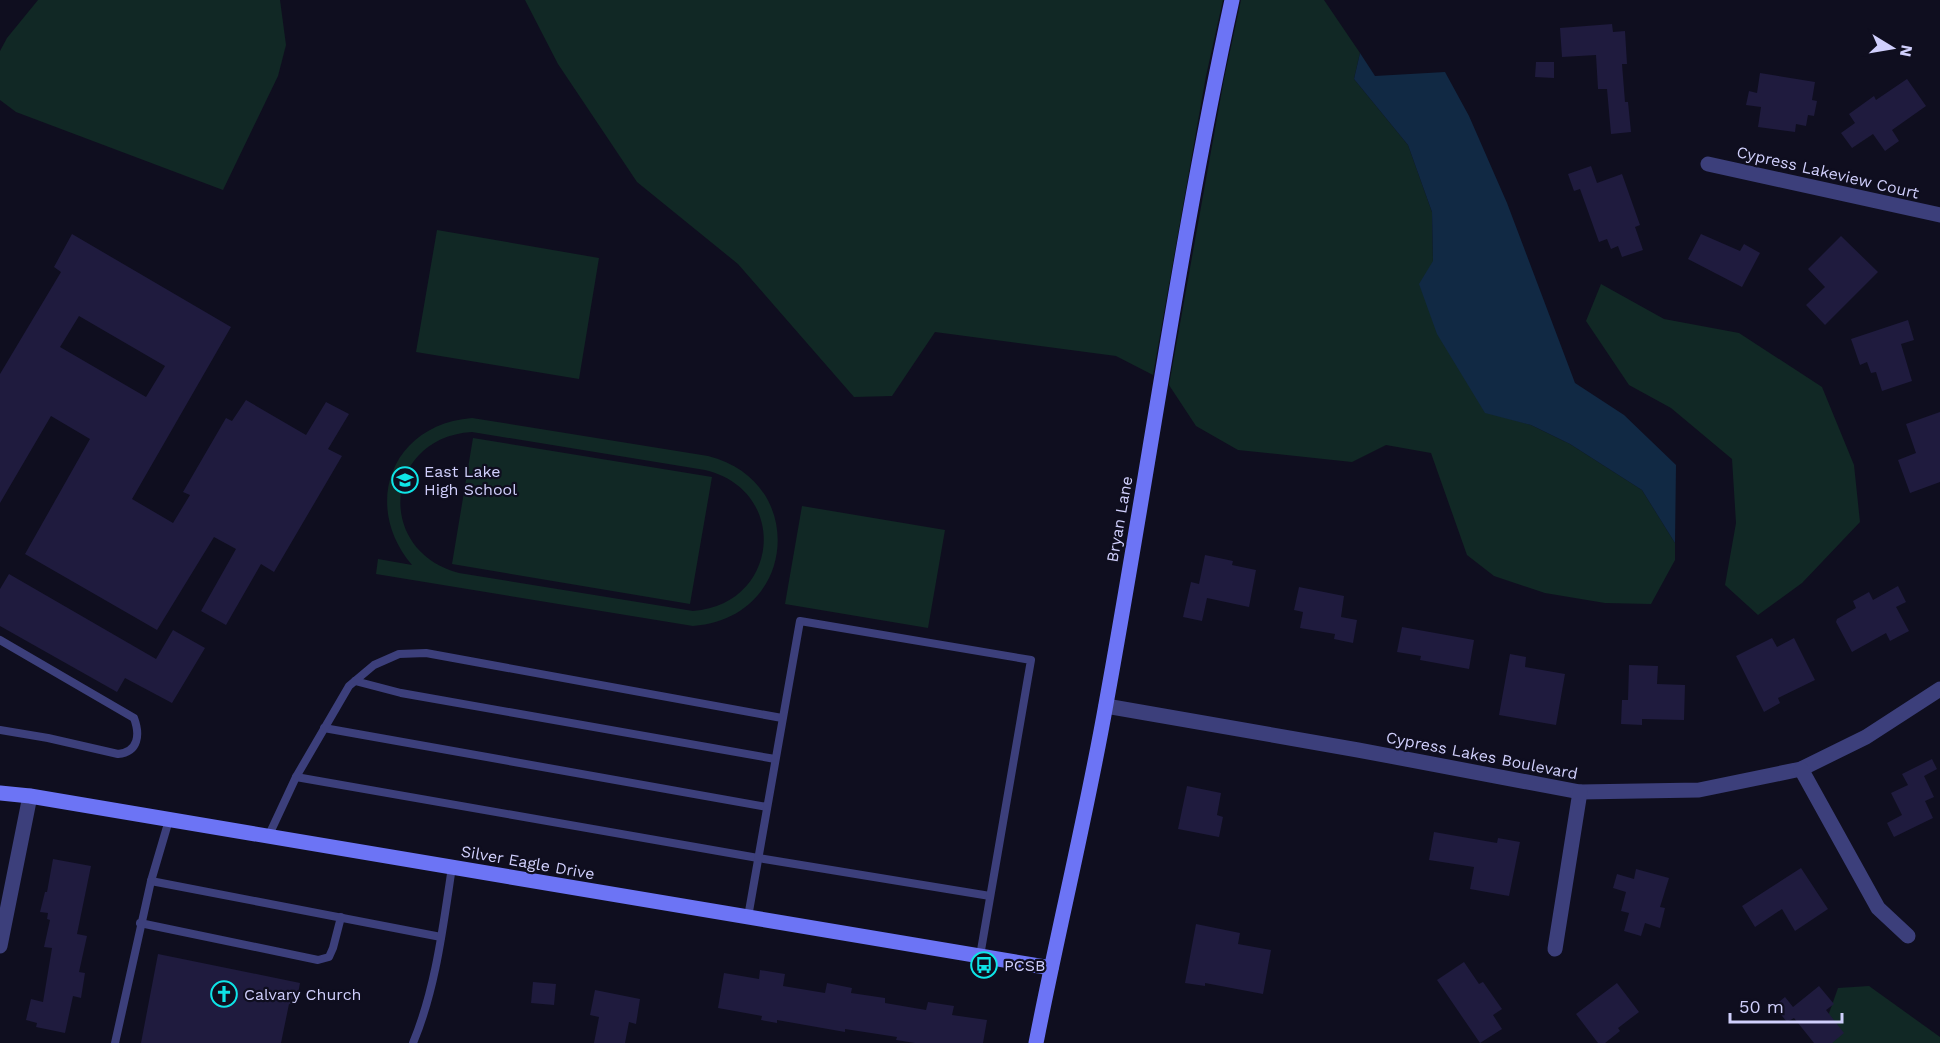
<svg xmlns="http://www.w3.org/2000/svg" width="1940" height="1043" font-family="'Work Sans',sans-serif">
  <rect width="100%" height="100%" fill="#0f0e1f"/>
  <g fill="#112825" fill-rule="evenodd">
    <path d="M38 0H280L286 45 278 76 223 190 16 112 0 100V51L7 38Z"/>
    <path d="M525 0H1223L1206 76 1153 375 1116 356 935 332 892 396 854 397 738 264 637 182 558 64Z"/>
    <path d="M1241 0H1324L1360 53 1354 79 1408 145 1432 212 1433 261 1485 412 1531 425 1570 444 1642 490 1675 543V560L1651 604 1605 603 1545 593 1494 576 1467 555 1431 453 1386 445 1352 462 1238 450 1196 426 1169 385 1224 79Z"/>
    <path d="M437 230 599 258 579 379 416 352Z"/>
    <path d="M1601 284 1664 319 1739 333 1822 387 1854 465 1860 522 1802 583 1758 615 1725 585 1736 523 1732 459 1671 408 1629 385 1586 321Z"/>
    <path d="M472 418 708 456C809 481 797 619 693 626L376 574 378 559 412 565C361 505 392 424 472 418ZM472 432 705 470C790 490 780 605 693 611L459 573C374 551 384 437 472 432Z"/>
    <path d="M473 438 712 477 690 604 452 564Z"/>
    <path d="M802 506 945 530 928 628 785 604Z"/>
    <path d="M1869 986 1940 1037V1043H1830L1822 1033 1838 988Z"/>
  </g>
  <path fill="#112944" d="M1360 53 1375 76 1445 72 1469 116 1507 203 1575 383 1624 415 1676 465 1675 543 1642 490 1570 444 1531 425 1485 413 1437 334 1419 284 1433 261 1432 212 1408 145 1354 79Z"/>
  <g fill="#1f1b3e" fill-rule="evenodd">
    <path d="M1612 24 1613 32 1625 31 1627 64H1622L1625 102H1628L1631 132 1611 134 1607 89H1598L1596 55 1562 57 1560 28Z"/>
    <path d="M1536 62H1554V78L1535 77Z"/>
    <path d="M1760 73 1815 82 1812 100 1817 101 1814 116 1808 115 1806 126 1796 124 1795 132 1758 127 1761 107 1746 105 1749 91 1757 93Z"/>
    <path d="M1907 79 1926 106 1892 130 1899 141 1885 151 1873 134 1852 148 1841 133 1855 123 1849 114 1874 96 1876 100Z"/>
    <path d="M1591 166 1597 183 1622 174 1640 225 1635 227 1643 250 1622 257 1618 246 1611 249 1607 239 1599 242 1580 189 1574 191 1568 174Z"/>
    <path d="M72 234 231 327 132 499 173 523 190 495 183 492 226 418 232 421 246 400 306 435 326 402 349 414 328 449 342 456 274 572 261 564 226 625 201 611 236 549 214 537 157 630 25 554 90 439 51 416 0 503V374L61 272 54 267ZM79 316 165 366 146 397 60 347Z"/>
    <path d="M1701 234 1740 251 1744 244 1760 253 1742 287 1688 259Z"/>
    <path d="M1841 236 1878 272 1825 325 1806 305 1825 287 1808 269Z"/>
    <path d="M1908 320 1914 340 1901 344 1912 381 1882 391 1876 372 1871 373 1867 362 1860 365 1851 339Z"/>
    <path d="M1940 412V482L1910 493 1898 460 1916 453 1906 424Z"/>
    <path d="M1205 555 1233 561 1232 565 1256 570 1249 607 1207 598 1202 621 1183 617 1191 582 1199 584Z"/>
    <path d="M9 574 156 659 173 630 205 648 172 703 125 678 117 692 0 626V589Z"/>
    <path d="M1898 586 1906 602 1896 607 1909 631 1890 641 1886 633 1852 652 1836 622 1837 619 1856 608 1853 601 1869 592 1873 600Z"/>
    <path d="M1299 587 1344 596 1341 617 1357 620 1353 643 1334 639 1335 634 1300 628 1303 612 1294 610Z"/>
    <path d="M1402 627 1474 640 1469 669 1420 660 1421 656 1397 652Z"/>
    <path d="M1772 638 1777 647 1794 638 1815 680 1778 698 1780 703 1764 712 1736 656Z"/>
    <path d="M1510 654 1526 657 1525 667 1565 674 1556 725 1499 715Z"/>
    <path d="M1629 665 1658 666 1657 684 1685 685 1684 720 1642 719V725L1621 724 1622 700H1628Z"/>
    <path d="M1932 759 1937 769 1924 776 1934 797 1925 801 1933 818 1894 837 1887 823 1902 815 1891 793 1908 785 1902 774Z"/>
    <path d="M1187 786 1221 793 1217 815 1223 817 1219 837 1178 829Z"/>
    <path d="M1434 832 1497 843 1498 838 1520 842 1509 896 1470 889 1474 867 1429 860Z"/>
    <path d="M53 859 91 866 77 934 87 936 79 972 85 973 81 998 73 996 65 1033 36 1027 37 1023 26 1020 31 999 43 1002 52 948 44 947 50 920 47 919 48 913 40 912 45 892H47Z"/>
    <path d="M1801 868 1828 909 1795 931 1782 909 1755 927 1742 906Z"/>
    <path d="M1636 869 1669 878 1660 907 1665 908 1660 928 1645 923 1641 936 1624 931 1629 913 1621 911 1626 892 1613 888 1617 874 1634 879Z"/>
    <path d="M1196 924 1240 933 1238 944 1271 950 1263 994 1205 983V986L1185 983Z"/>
    <path d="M158 954 300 983 296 1005 289 1004 281 1043H141Z"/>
    <path d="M1464 962 1479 984 1483 982 1502 1009 1493 1015 1502 1029 1480 1043 1437 980Z"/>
    <path d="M760 970 785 974 783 986 825 993 827 983 852 988 851 993 885 998V1003L926 1010 928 1002 954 1006 952 1015 987 1020 983 1043H915L896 1040 897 1037 845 1029V1032L777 1020V1023L761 1020 762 1016 718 1008 724 973 759 979Z"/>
    <path d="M533 982 556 984 554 1005 531 1003Z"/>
    <path d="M1617 983 1639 1012 1618 1028 1620 1031 1605 1043H1598L1576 1014Z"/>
    <path d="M1819 986 1834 1004 1826 1010 1844 1033 1832 1043H1814L1794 1018 1787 1022 1774 1006 1785 997 1793 1007Z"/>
    <path d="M595 990 640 999 636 1024 629 1022 625 1043H594L599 1017 590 1015Z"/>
  </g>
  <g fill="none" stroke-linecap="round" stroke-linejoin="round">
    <g stroke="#3c3f7b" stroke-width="8">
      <path d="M0 640 134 718C140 734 139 752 118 754L48 738 0 730"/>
      <path d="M355 681 401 693 775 759"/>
      <path d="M324 728 767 807"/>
      <path d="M296 777 758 858 990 896"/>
      <path d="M268 837 296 777 349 686 374 665 399 654 426 653 782 718"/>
      <path d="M151 881 169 820"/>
      <path d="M748 917 800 621 1031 660 980 956"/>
      <path d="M140 923 318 960 329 957 333 948 341 917"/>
      <path d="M115 1043 151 881 441 937"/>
      <path d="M413 1043C436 988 443 926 452 867"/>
    </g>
    <g stroke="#3c3f7b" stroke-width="15">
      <path d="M1708 164 1940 215"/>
      <path d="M1106 706 1358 750 1580 792 1699 790 1801 769 1866 737 1940 689"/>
      <path d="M1801 769 1878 908 1908 936"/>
      <path d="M0 946 30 796"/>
      <path d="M1555 949 1580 792"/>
    </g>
    <g stroke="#6c74f5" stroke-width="15">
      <path d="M0 793 30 796 1051 968"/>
      <path d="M1036 1043C1058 930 1086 817 1106 704 1149 469 1181 233 1232 0"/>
    </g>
  </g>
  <defs>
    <g id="school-ring" transform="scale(1.35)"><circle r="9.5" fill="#0f0e1f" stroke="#0fe4e7" stroke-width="1.5"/><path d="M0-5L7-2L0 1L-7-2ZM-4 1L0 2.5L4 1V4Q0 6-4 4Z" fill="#0fe4e7"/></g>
    <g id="bus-ring" transform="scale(1.35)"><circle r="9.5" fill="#0f0e1f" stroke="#0fe4e7" stroke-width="1.5"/><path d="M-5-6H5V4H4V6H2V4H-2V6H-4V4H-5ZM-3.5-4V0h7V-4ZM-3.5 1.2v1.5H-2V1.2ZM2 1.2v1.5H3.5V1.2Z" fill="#0fe4e7"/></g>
    <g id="church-ring" transform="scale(1.35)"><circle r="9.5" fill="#0f0e1f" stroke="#0fe4e7" stroke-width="1.5"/><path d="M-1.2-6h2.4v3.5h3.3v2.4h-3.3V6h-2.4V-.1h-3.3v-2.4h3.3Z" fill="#0fe4e7"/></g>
  </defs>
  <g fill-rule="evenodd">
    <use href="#school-ring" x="405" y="480"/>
    <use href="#bus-ring" x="984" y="965"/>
    <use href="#church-ring" x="224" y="994"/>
  </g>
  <g text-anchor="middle" stroke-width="4.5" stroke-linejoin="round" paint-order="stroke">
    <g font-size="16" fill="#d0cffc" stroke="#0f0e1f">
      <text transform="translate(1828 172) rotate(13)" y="6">Cypress Lakeview Court</text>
      <text transform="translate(1119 519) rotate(-80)" y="6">Bryan Lane</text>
      <text transform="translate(1482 755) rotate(11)" y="6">Cypress Lakes Boulevard</text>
      <text transform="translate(528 862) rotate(10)" y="6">Silver Eagle Drive</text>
    </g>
    <g font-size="16" fill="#d0cffc" stroke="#0f0e1f" text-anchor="start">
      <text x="424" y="477">East Lake<tspan x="424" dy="18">High School</tspan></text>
      <text x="1004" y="971">PCSB</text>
      <text x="244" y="1000">Calvary Church</text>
    </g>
  </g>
  <g transform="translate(1892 48) rotate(101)" stroke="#0f0e1f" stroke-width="4.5" paint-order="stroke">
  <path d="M0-4.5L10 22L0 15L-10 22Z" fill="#d0cffc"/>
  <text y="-9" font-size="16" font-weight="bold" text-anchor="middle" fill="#d0cffc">N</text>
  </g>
  <path d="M1730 1013v9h112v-9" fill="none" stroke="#d0cffc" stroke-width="3"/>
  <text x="1739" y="1013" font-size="18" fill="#d0cffc" stroke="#0f0e1f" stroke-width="4.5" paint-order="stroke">50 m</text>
</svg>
